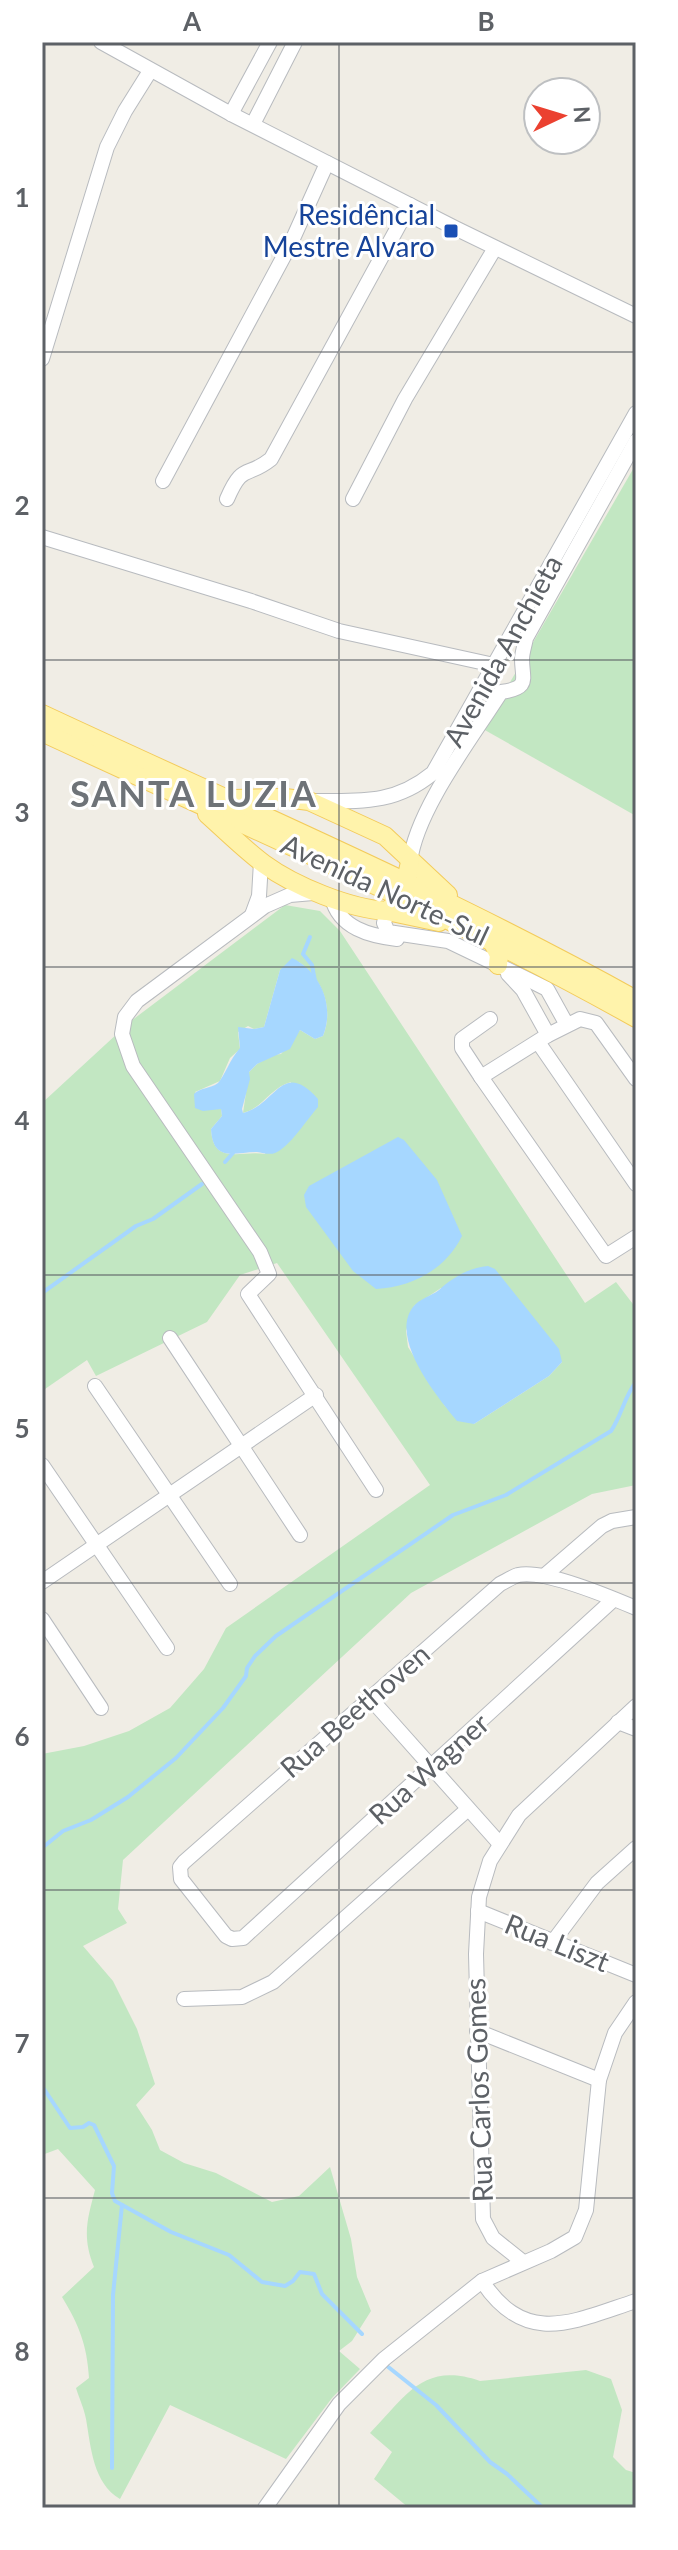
<svg xmlns="http://www.w3.org/2000/svg" width="678" height="2550" font-family="Lato,sans-serif">
  <rect width="100%" height="100%" fill="#f0ede5"/>
  <g fill="#c2e7c2" fill-rule="evenodd">
    <path d="M636 464V816L483 729Z"/>
    <path d="M285 905 320 911 340 931 585 1303 616 1282 636 1308V1485L592 1494 411 1593 123 1860 118 1909 127 1923 83 1946 113 1981 137 2029 155 2084 136 2105 152 2130 160 2150 184 2163 216 2173 272 2202 299 2196 330 2167 351 2239 357 2277 371 2311 352 2341 339 2351 360 2369 332 2398 286 2459 170 2405 120 2499C93 2483 91 2448 86 2419 84 2408 79 2398 76 2388L89 2378C87 2345 79 2325 62 2297L94 2267C82 2237 87 2220 95 2190L58 2149 42 2155V1754L84 1746 129 1731 170 1708 204 1669 226 1628 430 1485 277 1263 240 1275 207 1322 96 1376 87 1360 45 1389 42 1381V1103L131 1021ZM299 962C323 979 334 1009 323 1036L315 1039 300 1030 281 1054 272 1055 257 1064 249 1072 243 1113C263 1108 271 1087 291 1082L265 1154C241 1150 213 1166 211 1129L222 1116 221 1109 212 1108 195 1092 220 1081 230 1058 240 1049 238 1032 248 1026 254 1029 264 1027 280 970ZM441 1288 562 1362 549 1376 474 1424 445 1406 408 1347 406 1331 414 1306Z"/>
    <path d="M586 2370 611 2379 622 2410 613 2457 626 2470 636 2473V2508H409L374 2479 392 2452 370 2433C405 2398 422 2361 480 2381Z"/>
  </g>
  <g fill="#a6d7ff">
    <path d="M292 958C321 972 335 1006 323 1036L315 1039 300 1030 290 1049 257 1064 249 1072 250 1079 242 1109 243 1113C276 1105 282 1058 318 1099V1107C308 1118 289 1148 275 1153 270 1155 263 1153 257 1152 234 1152 213 1163 211 1129L222 1116 221 1109 203 1111 195 1108 194 1094C201 1087 210 1089 218 1083 224 1077 230 1059 240 1048L238 1027 254 1029 264 1027 280 970Z"/>
    <path d="M398 1137 404 1140 437 1180 462 1236C445 1270 412 1287 376 1289L353 1271 306 1207 304 1195 309 1186Z"/>
    <path d="M488 1266 495 1269 559 1349 562 1362 549 1376 474 1424 457 1421C437 1397 389 1338 413 1307 419 1299 431 1296 439 1290 452 1278 470 1267 488 1266Z"/>
  </g>
  <g fill="none" stroke-linecap="round" stroke-linejoin="round">
    <g stroke="#a6d7ff" stroke-width="4">
      <path d="M310 937 303 954 312 965 315 981"/>
      <path d="M225 1162 233 1153"/>
      <path d="M42 1293 136 1226 153 1219 202 1184"/>
      <path d="M42 1848 63 1831 91 1820 128 1797 176 1758 223 1708 246 1676 247 1668 255 1656 276 1636 453 1515 506 1495 611 1431C622 1415 624 1397 636 1382"/>
      <path d="M42 2086 70 2128 83 2127 89 2123 94 2125 114 2166 112 2193 115 2201 171 2232 229 2255 262 2282 285 2286 293 2281 300 2272 314 2274 322 2294 362 2334"/>
      <path d="M387 2366 436 2405 490 2462 507 2474 543 2508"/>
      <path d="M112 2468 113 2295 122 2205"/>
    </g>
    <g stroke="#b8bbbf" stroke-width="16">
      <g id="minor">
        <path d="M101 42 231 114 455 228 636 316"/>
        <path d="M231 114 270 42"/>
        <path d="M253 124 295 42"/>
        <path d="M42 359 107 147 125 111 150 71"/>
        <path d="M163 481 291 243 327 163"/>
        <path d="M227 499C243 462 246 479 271 459L410 205"/>
        <path d="M353 499 405 399 495 248"/>
        <path d="M42 537 251 601 339 631 494 665"/>
        <path d="M313 801C360 801 394 805 433 773L636 413"/>
        <path d="M410 862C416 810 472 738 501 692 531 688 522 679 522 659 522 653 525 644 526 638L636 441"/>
        <path d="M313 893 290 895 265 906 137 1001 125 1017 122 1034 133 1066 260 1252 269 1274 248 1294 376 1490"/>
        <path d="M332 898C339 928 370 936 397 939"/>
        <path d="M387 911 384 923 388 932 448 941 529 980 547 989 567 1025"/>
        <path d="M252 915 259 896 261 862"/>
        <path d="M508 974 523 990 548 1035"/>
        <path d="M490 1019 462 1039V1048L481 1077 606 1256 636 1237"/>
        <path d="M538 1042 636 1184"/>
        <path d="M481 1077 548 1035 580 1019 596 1023 636 1079"/>
        <path d="M170 1338 300 1535"/>
        <path d="M95 1386 230 1584"/>
        <path d="M42 1465 167 1648"/>
        <path d="M544 1576 602 1526 612 1521 636 1517"/>
        <path d="M42 1582 316 1395"/>
        <path d="M614 1599 243 1938 232 1939 226 1936 181 1879 180 1867 184 1862 500 1584C506 1581 512 1577 518 1575 544 1569 610 1597 636 1608"/>
        <path d="M42 1619 101 1708"/>
        <path d="M370 1698 500 1844"/>
        <path d="M618 1722 636 1729"/>
        <path d="M478 1911 636 1975"/>
        <path d="M552 1943 597 1883 636 1848"/>
        <path d="M184 1999 242 1997 273 1982 468 1809"/>
        <path d="M477 2031 599 2080"/>
        <path d="M523 2262 493 2238 483 2219 476 1954 479 1897 490 1861 519 1815 636 1706"/>
        <path d="M482 2281C526 2348 574 2321 636 2301"/>
        <path d="M265 2508 339 2404 384 2359 482 2281 551 2251 575 2237 586 2210 599 2080 615 2033 636 2002"/>
      </g>
    </g>
    <g stroke="#f3cb5b" stroke-width="20">
      <g id="major">
        <path d="M42 714C241 807 444 893 636 1000"/>
        <path d="M42 732C241 825 444 910 636 1018"/>
        <path d="M232 799 285 798 309 801 385 836 448 895"/>
        <path d="M207 814C226 831 244 849 264 864 294 886 350 909 387 911 403 899 406 881 410 862"/>
        <path d="M387 911 439 922"/>
        <path d="M491 939 499 955 498 965"/>
      </g>
    </g>
    <use href="#minor" stroke="#fff" stroke-width="14"/>
    <use href="#major" stroke="#fff3ab" stroke-width="18"/>
  </g>
  <path fill="none" stroke="#5d6166" stroke-width="2" stroke-opacity="0.55" d="M339 42V2508M42 352H636M42 660H636M42 967H636M42 1275H636M42 1583H636M42 1890H636M42 2198H636"/>
  <rect fill="#1a4fb4" stroke="#fff" stroke-width="3" x="443" y="223" width="16" height="16" rx="4"/>
  <g text-anchor="middle" stroke-width="6" stroke-linejoin="round" paint-order="stroke">
    <g font-size="28" fill="#164399" stroke="#fff" text-anchor="end">
      <text x="435" y="225">Residêncial<tspan x="435" dy="32">Mestre Alvaro</tspan></text>
    </g>
    <g font-size="28" fill="#5d6166" stroke="#fff">
      <text transform="translate(503 651) rotate(-61)" y="10">Avenida Anchieta</text>
      <text transform="translate(385 890) rotate(25)" y="10">Avenida Norte-Sul</text>
      <text transform="translate(355 1711) rotate(-41)" y="10">Rua Beethoven</text>
      <text transform="translate(429 1769) rotate(-42)" y="10">Rua Wagner</text>
      <text transform="translate(557 1943) rotate(22)" y="10">Rua Liszt</text>
      <text transform="translate(479 2090) rotate(-92)" y="10">Rua Carlos Gomes</text>
    </g>
    <g font-size="36" font-weight="bold" letter-spacing="2" fill="#6e7378" stroke="#fff">
      <text x="194" y="807">SANTA LUZIA</text>
    </g>
  </g>
  <rect width="678" height="2550" fill="none" stroke="#ffffff" stroke-width="88"/>
  <g transform="translate(562 116) rotate(86)"><circle r="38" fill="#ffffff" stroke="#bec0c2" stroke-width="2"/>
  <path d="M0-6L14 30L0 20L-14 30Z" fill="#eb4130"/>
  <text y="-12" font-size="22" font-weight="bold" text-anchor="middle" fill="#5d6166">N</text>
  </g>
  <rect x="44" y="44" width="590" height="2462" fill="none" stroke="#5d6166" stroke-width="3"/>
  <g font-size="26" text-anchor="middle" font-weight="bold" fill="#5d6166">
    <text x="192" y="31">A</text>
    <text x="486" y="31">B</text>
    <text x="22" y="207">1</text>
    <text x="22" y="515">2</text>
    <text x="22" y="822">3</text>
    <text x="22" y="1130">4</text>
    <text x="22" y="1438">5</text>
    <text x="22" y="1746">6</text>
    <text x="22" y="2053">7</text>
    <text x="22" y="2361">8</text>
  </g>
</svg>
